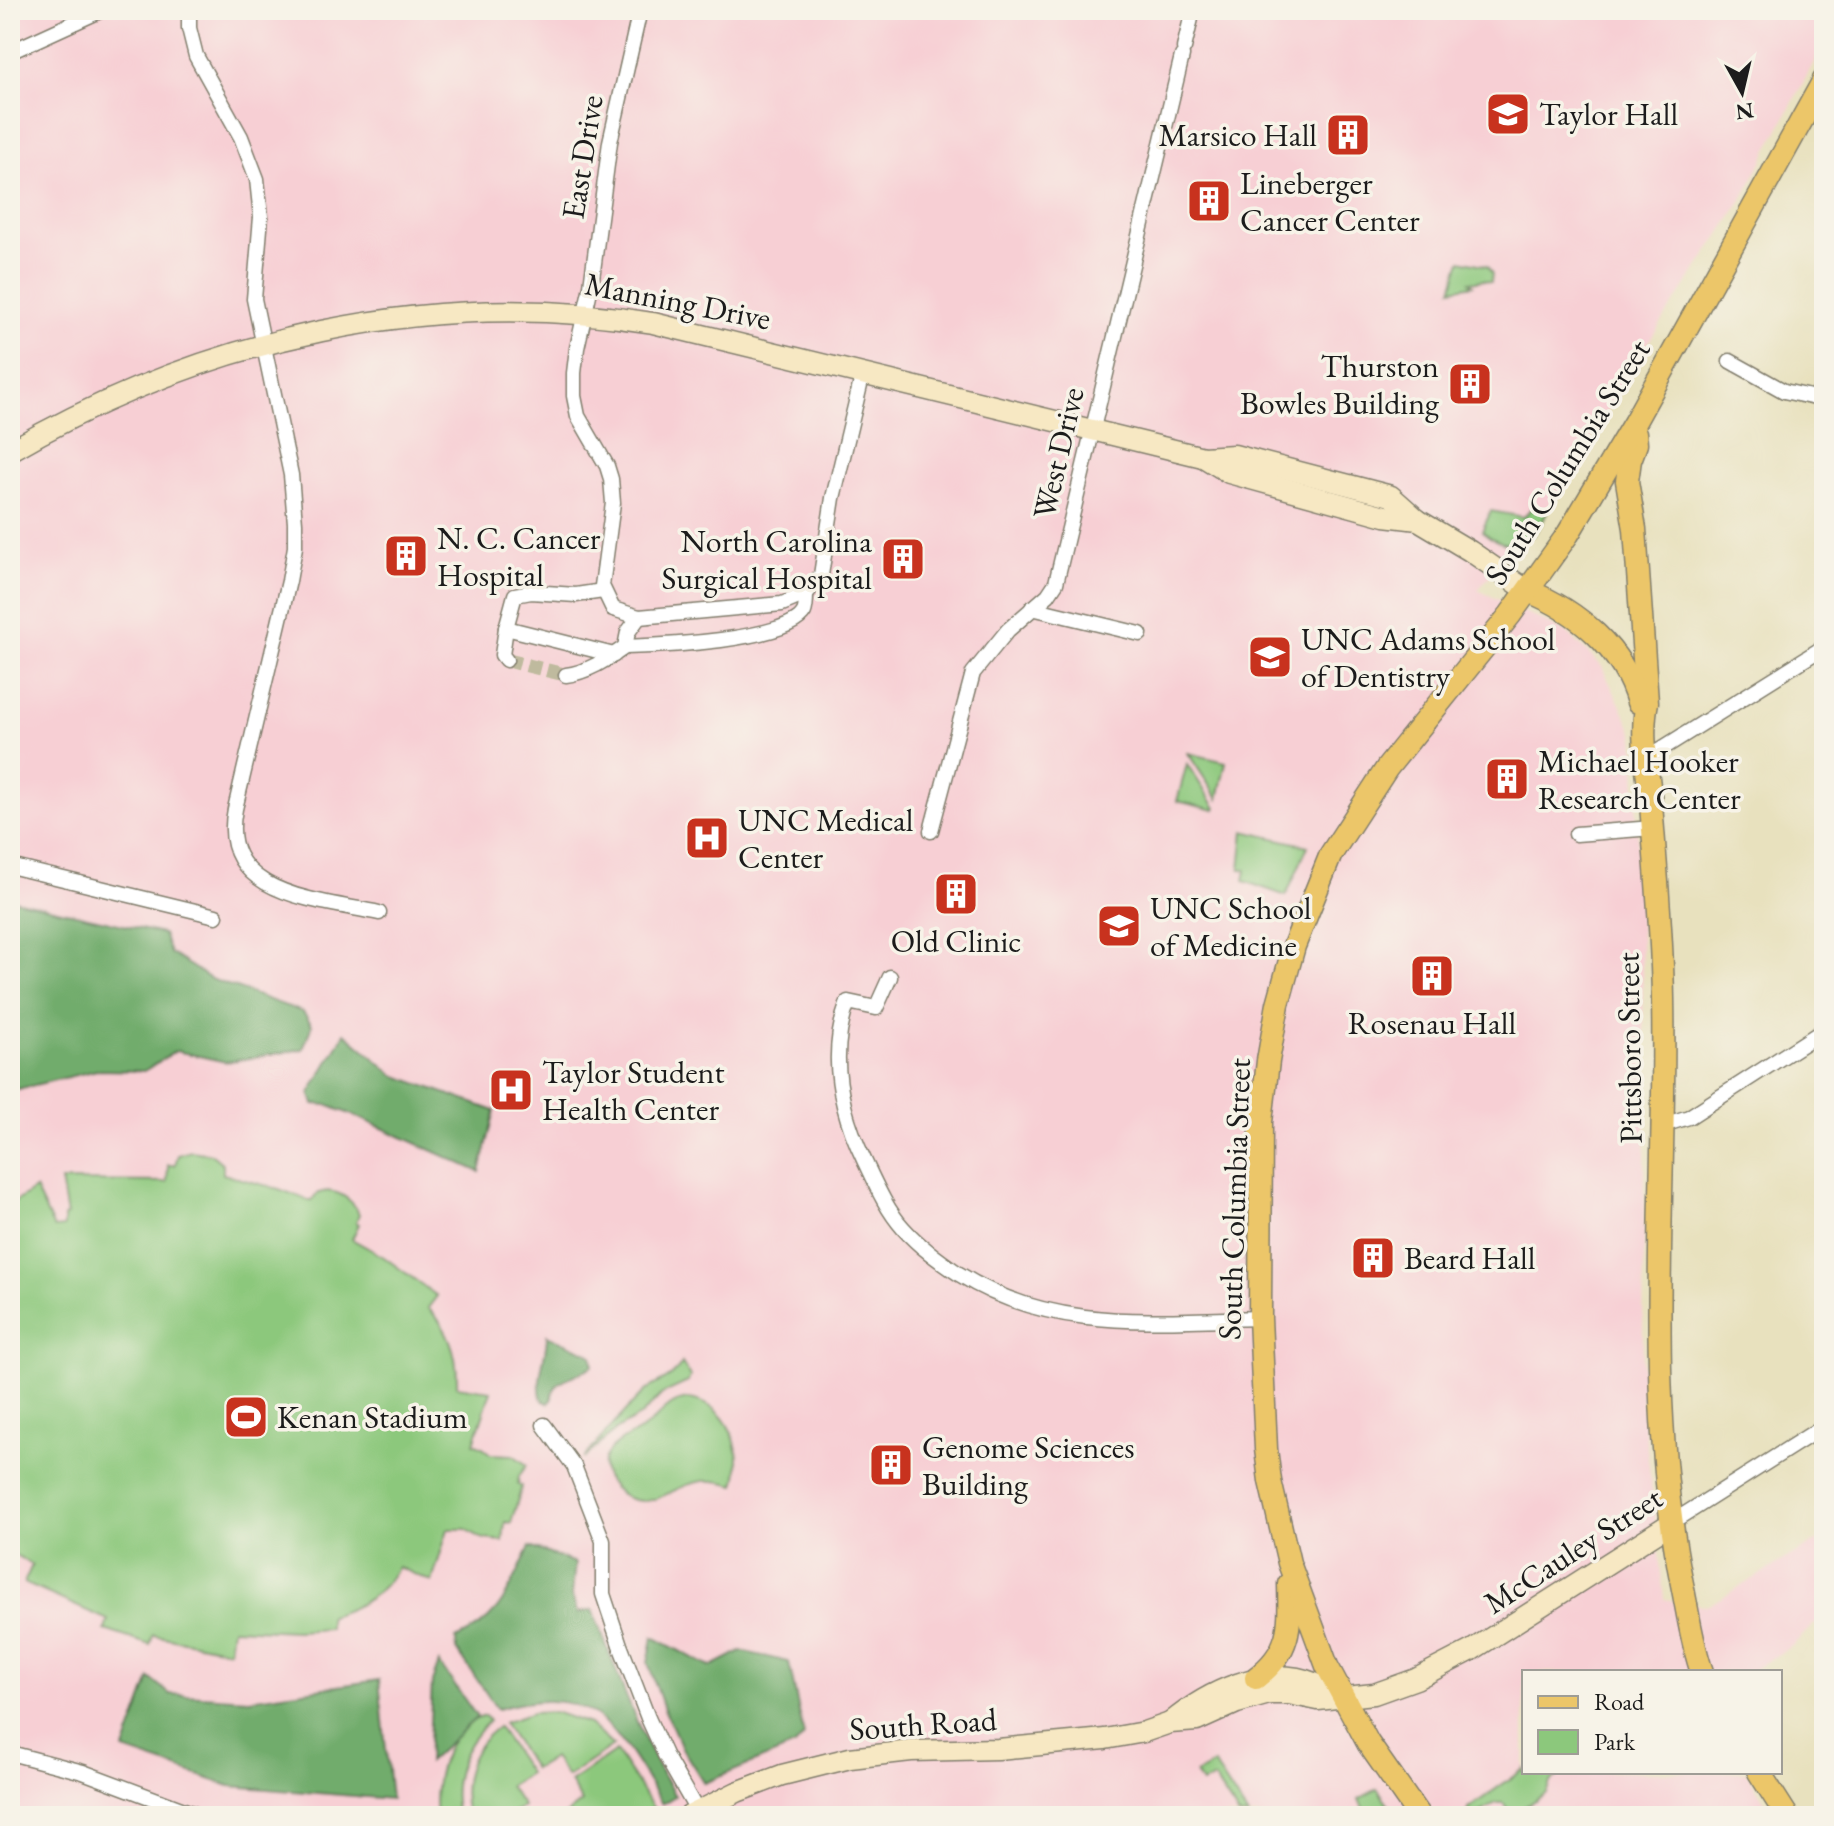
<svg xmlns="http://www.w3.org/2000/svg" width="1834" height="1826" font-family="'EB Garamond',serif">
  <rect width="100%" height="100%" fill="#f7f3e8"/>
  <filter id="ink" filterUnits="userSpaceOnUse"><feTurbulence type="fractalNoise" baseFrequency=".0125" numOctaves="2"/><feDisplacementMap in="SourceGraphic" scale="16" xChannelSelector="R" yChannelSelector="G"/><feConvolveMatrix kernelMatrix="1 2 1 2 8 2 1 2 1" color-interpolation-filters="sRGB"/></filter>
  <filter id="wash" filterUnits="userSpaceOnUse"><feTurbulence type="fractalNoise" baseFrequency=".006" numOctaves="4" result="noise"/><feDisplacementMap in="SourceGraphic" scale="32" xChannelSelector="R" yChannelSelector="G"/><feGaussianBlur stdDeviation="1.8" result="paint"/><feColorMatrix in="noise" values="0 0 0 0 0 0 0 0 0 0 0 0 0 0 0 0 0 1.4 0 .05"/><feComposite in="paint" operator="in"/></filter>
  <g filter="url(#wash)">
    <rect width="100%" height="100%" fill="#e8e1be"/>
    <path fill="#f7cfd4" d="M10 10H1824V43L1738 207 1632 367 1563 488 1478 590 1566 632 1601 665 1634 733 1646 1085 1642 1404 1664 1599 1707 1606 1824 1537V1618L1812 1626 1792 1646 1749 1672H1524V1772H1746L1774 1816H10Z"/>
    <g fill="#8cc87c" stroke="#54724c" stroke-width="2">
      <path d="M1461 260 1487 266 1492 274 1491 282 1483 280 1470 282 1473 285 1452 289Z"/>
      <path d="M1532 507 1547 512C1534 544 1510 555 1482 531L1491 511 1524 517Z"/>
      <path d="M1188 753 1226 762 1218 799Z"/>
      <path d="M1187 764 1216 808 1215 810 1177 801Z"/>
      <path d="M1244 831 1308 846 1286 896 1244 881 1246 870 1240 869Z"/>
      <path d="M191 1151 211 1154 223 1164V1174L279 1189 311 1201C323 1181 352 1195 359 1214L356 1222 359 1224 352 1239 384 1257 437 1296 428 1308C450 1329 458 1356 457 1386L491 1391 474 1443 483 1447 490 1454 513 1455 527 1465 519 1476 518 1485 522 1486 511 1523 505 1522 503 1541 483 1539 466 1529H448L432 1582 398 1567C380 1595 360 1608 329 1616V1629L297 1631 232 1628 229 1650 153 1635 150 1645 105 1630 108 1620 24 1583 32 1565 10 1552V1205L35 1189 54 1228 64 1227V1217L67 1216 61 1181 167 1182 168 1165H175L178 1155Z"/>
      <path d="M682 1363 690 1376 688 1382 662 1394 642 1415 617 1429 583 1459C603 1437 622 1414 643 1393 655 1381 671 1382 682 1363Z"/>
      <path d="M689 1399C728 1403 746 1451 735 1485 723 1482 710 1479 698 1482 673 1486 654 1509 628 1498 619 1493 610 1486 606 1477 593 1448 632 1437 648 1425 663 1414 668 1401 689 1399Z"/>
      <path d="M554 1712 589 1724 613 1746 567 1777 553 1758 534 1769 503 1723 532 1713Z"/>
      <path d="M485 1716 489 1721C462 1746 449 1779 457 1816H436C431 1780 446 1726 485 1716Z"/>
      <path d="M498 1727 529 1773 509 1786 523 1806 508 1816H467C459 1781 469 1748 498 1727Z"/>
      <path d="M616 1751 656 1812 650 1816H564L582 1802 570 1782Z"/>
      <path d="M1214 1764 1248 1816H1239L1214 1779 1202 1784 1196 1774Z"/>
      <path d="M1524 1769V1772H1562L1550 1783 1546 1793 1513 1814 1503 1803H1496L1475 1816 1468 1814 1469 1808Z"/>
      <path d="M1377 1789 1379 1791 1397 1816H1361L1365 1813 1359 1799Z"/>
    </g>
    <g fill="#71ac6c" stroke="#466444" stroke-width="2">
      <path d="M10 899 163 934 170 953 211 979 303 1012 312 1025 303 1049 226 1062 176 1051 144 1071 97 1070 10 1091Z"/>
      <path d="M345 1033 394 1075 495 1111 480 1172 360 1118 327 1105 314 1104 310 1093Z"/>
      <path d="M547 1335 587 1352 592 1356 593 1365C578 1379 552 1375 552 1400L548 1403 542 1400C535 1378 547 1357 547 1335Z"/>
      <path d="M530 1547 575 1563 572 1595 577 1613 593 1610C617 1673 639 1737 675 1796L662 1804C616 1730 596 1681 497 1709L457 1650 456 1639C503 1618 508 1590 530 1547Z"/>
      <path d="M653 1637 710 1667 741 1651 789 1662 804 1736 795 1746 704 1783 682 1748 664 1709 648 1663Z"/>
      <path d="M439 1663 477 1717 428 1762 432 1682Z"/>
      <path d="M150 1678 170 1694 249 1699 379 1680 391 1799 230 1786 124 1750Z"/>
    </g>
  </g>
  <g filter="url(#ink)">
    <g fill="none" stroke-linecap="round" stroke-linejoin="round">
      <path stroke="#bfba9e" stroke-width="14" stroke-dasharray="14 7" stroke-linecap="butt" d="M506 660 566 675"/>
      <g stroke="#827e6d" stroke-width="17">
        <g id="street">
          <path d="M189 10V28L196 56 241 137 257 179 261 217 254 299 291 475 295 523V547L289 581 235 809C217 896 319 900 379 913"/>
          <path d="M640 10 610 142 591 286 577 348 574 373V396L578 416 607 466 611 479 613 503 602 586 613 609 639 617 782 604 806 594 821 575 833 498 863 373"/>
          <path d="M1184 48 1193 10"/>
          <path d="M10 52 102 10"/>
          <path d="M1730 361 1784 391 1824 400"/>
          <path d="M1032 608 1140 634"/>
          <path d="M506 628 614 655"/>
          <path d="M625 647C657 646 789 641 804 612 806 608 806 599 806 594"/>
          <path d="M506 660 502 655 506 628 515 595 531 592 576 595 603 591"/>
          <path d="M566 675C585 673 609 659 625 647L628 632 639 617"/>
          <path d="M1647 758 1824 647"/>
          <path d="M931 831 973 673 1008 630 1048 595 1056 583 1182 56"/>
          <path d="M1576 834 1653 828"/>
          <path d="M10 866 216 916"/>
          <path d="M890 977 876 1008 848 1002C828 1055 840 1110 864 1160 875 1183 886 1209 903 1228 920 1247 938 1260 959 1274 1052 1333 1155 1320 1260 1318"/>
          <path d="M1663 1125 1689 1117 1824 1030"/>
          <path d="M544 1425 574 1466 603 1541V1594L620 1645 648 1718 665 1755 700 1816"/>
          <path d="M1671 1523 1824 1426"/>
          <path d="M10 1753 83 1772 200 1816"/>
        </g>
      </g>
      <g stroke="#827e6d" stroke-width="23">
        <g id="secondary">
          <path d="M10 451C204 339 431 286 653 323L1203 457 1234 455 1391 496 1418 520 1470 551 1528 591"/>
          <path d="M1203 457 1229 473 1385 516 1418 520"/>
          <path d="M1170 1723C1207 1692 1264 1663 1314 1683 1324 1687 1333 1693 1342 1698"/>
          <path d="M689 1816 737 1792 782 1775 850 1758 911 1751 998 1749 1105 1739 1144 1732 1170 1723 1197 1721 1237 1703 1269 1694H1289L1318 1700 1374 1694 1416 1679 1472 1650 1671 1523"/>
        </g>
      </g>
      <g stroke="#827e6d" stroke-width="25">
        <g id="primary">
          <path d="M1635 433 1636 444 1630 460 1627 481 1635 529 1647 702C1640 736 1648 770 1651 804 1656 869 1662 934 1663 998 1667 1194 1643 1390 1682 1584 1688 1613 1692 1644 1702 1672"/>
          <path d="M1528 591C1578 611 1623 649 1638 702"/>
          <path d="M1256 1678C1292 1651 1290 1625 1289 1584"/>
          <path d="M1759 1772 1787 1816"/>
          <path d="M1419 1816 1368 1743 1327 1666 1289 1563 1270 1481 1266 1449 1260 1318 1261 1122 1268 1061 1278 1004 1294 946 1331 854 1387 768 1510 615 1568 534 1634 423 1824 80"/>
        </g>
      </g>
      <use href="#street" stroke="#fff" stroke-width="14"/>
      <use href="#secondary" stroke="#f7e8c3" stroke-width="20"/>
      <use href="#primary" stroke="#ecc669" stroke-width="22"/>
    </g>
  </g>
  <defs>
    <g id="university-square" transform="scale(2.3)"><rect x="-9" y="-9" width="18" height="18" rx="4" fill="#c8321e" stroke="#f7f3e8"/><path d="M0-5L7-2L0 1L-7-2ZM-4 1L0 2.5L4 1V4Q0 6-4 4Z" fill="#fff"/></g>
    <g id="building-square" transform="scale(2.3)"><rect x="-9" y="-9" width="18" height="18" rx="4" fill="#c8321e" stroke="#f7f3e8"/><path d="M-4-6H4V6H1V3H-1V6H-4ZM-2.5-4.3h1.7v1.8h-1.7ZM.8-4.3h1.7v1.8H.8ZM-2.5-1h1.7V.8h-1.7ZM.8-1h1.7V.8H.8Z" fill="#fff"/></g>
    <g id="hospital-square" transform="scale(2.3)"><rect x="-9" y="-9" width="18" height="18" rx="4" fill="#c8321e" stroke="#f7f3e8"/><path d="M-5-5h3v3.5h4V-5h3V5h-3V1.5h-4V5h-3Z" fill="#fff"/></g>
    <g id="stadium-square" transform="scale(2.3)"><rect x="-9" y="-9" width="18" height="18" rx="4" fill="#c8321e" stroke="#f7f3e8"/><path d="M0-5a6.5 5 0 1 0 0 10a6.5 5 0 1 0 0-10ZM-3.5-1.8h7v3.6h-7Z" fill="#fff"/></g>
  </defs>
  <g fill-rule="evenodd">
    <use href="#university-square" x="1508" y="114"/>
    <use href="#building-square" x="1348" y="135"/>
    <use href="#building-square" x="1209" y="201"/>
    <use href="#building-square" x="1470" y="384"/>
    <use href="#building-square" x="406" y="556"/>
    <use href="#building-square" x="903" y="559"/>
    <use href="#university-square" x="1270" y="657"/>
    <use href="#building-square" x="1507" y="779"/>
    <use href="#hospital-square" x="707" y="838"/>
    <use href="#building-square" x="956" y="894"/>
    <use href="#university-square" x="1119" y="926"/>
    <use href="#building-square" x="1432" y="976"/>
    <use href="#hospital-square" x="511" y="1090"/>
    <use href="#building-square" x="1373" y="1258"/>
    <use href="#stadium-square" x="246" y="1417"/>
    <use href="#building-square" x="891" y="1465"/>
  </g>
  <g text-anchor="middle" stroke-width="7" stroke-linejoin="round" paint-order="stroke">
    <g font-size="32" fill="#1c1c1c" stroke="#f7f3e8" text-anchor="start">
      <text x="1539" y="125">Taylor Hall</text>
      <text x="1317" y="146" text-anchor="end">Marsico Hall</text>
      <text x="1240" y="194">Lineberger<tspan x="1240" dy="37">Cancer Center</tspan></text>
      <text x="1439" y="377" text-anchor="end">Thurston<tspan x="1439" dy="37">Bowles Building</tspan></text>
      <text x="437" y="549">N. C. Cancer<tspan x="437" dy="37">Hospital</tspan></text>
      <text x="872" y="552" text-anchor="end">North Carolina<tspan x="872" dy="37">Surgical Hospital</tspan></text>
      <text x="1301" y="650">UNC Adams School<tspan x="1301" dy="37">of Dentistry</tspan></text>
      <text x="1538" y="772">Michael Hooker<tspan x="1538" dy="37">Research Center</tspan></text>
      <text x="738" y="831">UNC Medical<tspan x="738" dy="37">Center</tspan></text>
      <text x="1150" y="919">UNC School<tspan x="1150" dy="37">of Medicine</tspan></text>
      <text x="956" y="952" text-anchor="middle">Old Clinic</text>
      <text x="1432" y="1034" text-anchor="middle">Rosenau Hall</text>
      <text x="542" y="1083">Taylor Student<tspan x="542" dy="37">Health Center</tspan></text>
      <text x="1404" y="1269">Beard Hall</text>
      <text x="277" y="1428">Kenan Stadium</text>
      <text x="922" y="1458">Genome Sciences<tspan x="922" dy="37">Building</tspan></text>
    </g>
    <g font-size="32" fill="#1c1c1c" stroke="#f7f3e8">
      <text transform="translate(582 157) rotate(-81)" y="11">East Drive</text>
      <text transform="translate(678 301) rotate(11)" y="11">Manning Drive</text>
      <text transform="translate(1058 453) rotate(-77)" y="11">West Drive</text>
      <text transform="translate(1567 462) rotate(-58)" y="11">South Columbia Street</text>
      <text transform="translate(1629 1048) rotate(-91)" y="11">Pittsboro Street</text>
      <text transform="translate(1234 1199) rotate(-88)" y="11">South Columbia Street</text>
      <text transform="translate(1573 1550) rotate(-33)" y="11">McCauley Street</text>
      <text transform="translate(923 1724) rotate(-4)" y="11">South Road</text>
    </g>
  </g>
  <rect width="1834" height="1826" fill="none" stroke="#f7f3e8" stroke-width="40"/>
  <rect x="1522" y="1670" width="260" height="104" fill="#f7f3e8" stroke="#9f9d96" stroke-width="2"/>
  <rect x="1538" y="1696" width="40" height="12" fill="#ecc669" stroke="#9f9d96" stroke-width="2"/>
  <text x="1594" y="1710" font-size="24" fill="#1c1c1c">Road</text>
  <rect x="1538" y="1730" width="40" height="24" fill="#8cc87c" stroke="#9f9d96" stroke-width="2"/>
  <text x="1594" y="1750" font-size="24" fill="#1c1c1c">Park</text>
  <g transform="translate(1742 92) rotate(172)" stroke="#f7f3e8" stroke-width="6" paint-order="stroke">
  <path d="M0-6L14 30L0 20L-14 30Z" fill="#1c1c1c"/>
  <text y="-12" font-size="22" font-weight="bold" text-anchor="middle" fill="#1c1c1c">N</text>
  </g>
</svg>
